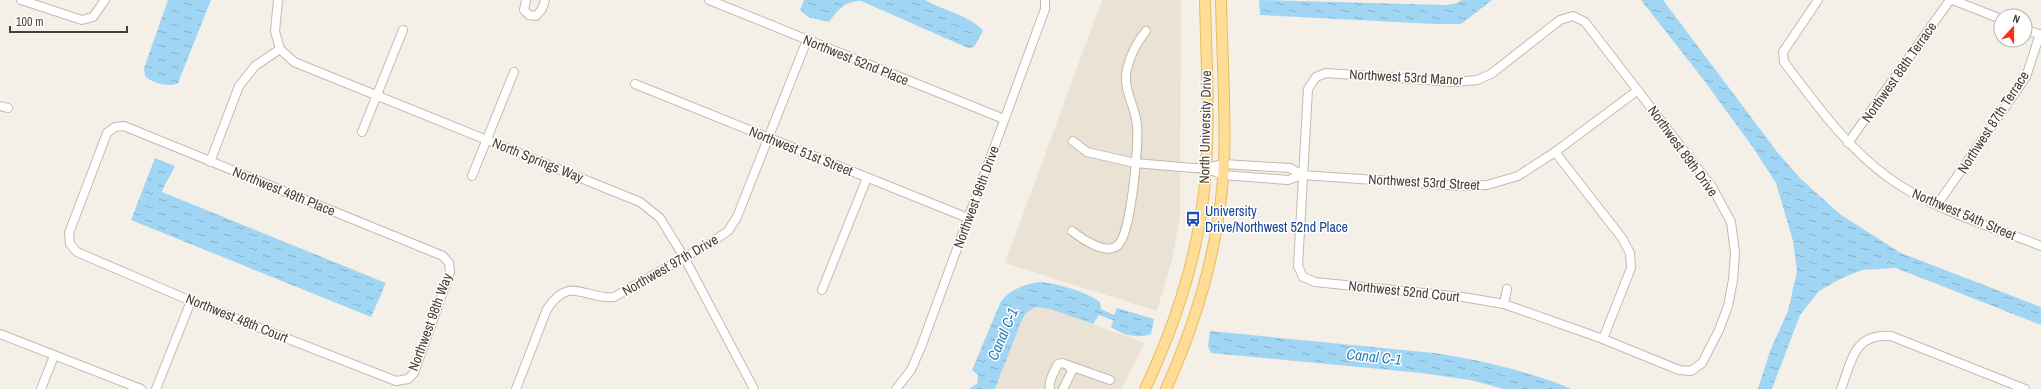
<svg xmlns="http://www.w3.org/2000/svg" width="2041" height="389" font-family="'Archivo Narrow',sans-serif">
  <defs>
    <pattern id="water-ripples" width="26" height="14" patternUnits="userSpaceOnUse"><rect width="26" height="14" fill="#a0d6f4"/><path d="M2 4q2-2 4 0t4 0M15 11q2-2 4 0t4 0" fill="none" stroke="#84afc6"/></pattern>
  </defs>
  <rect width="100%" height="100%" fill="#f5f0e7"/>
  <g fill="#e9e2d5">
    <path d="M1102 0H1181L1180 218 1172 259 1157 311 1005 263Z"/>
    <path d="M1035 307 1050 309 1145 343 1121 389H995L1021 322 1026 313Z"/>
  </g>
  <g fill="url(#water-ripples)">
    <path d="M168 0H211L178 83C169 88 152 83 145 76L144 68Z"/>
    <path d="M804 0H925C942 10 972 16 983 31L974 47 968 48 861 1C845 1 838 10 829 22L808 17 800 10Z"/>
    <path d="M1259 0 1446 5 1457 3 1462 0H1492L1461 24H1434L1260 15Z"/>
    <path d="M1641 0H1663L1778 153 1801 179 1841 215 1901 253 2041 307V325L1896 268 1862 270 1840 279 1819 291 1800 315 1772 389H1758L1770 351 1788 311 1797 271 1793 241 1776 183 1752 146 1703 79Z"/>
    <path d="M155 158 175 166C171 176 165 182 162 192L386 283 371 317 131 220Z"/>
    <path d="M1040 282C1057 283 1087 292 1100 302L1101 309 1114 315 1117 308 1154 319 1151 334C1140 339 1121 335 1111 327L1113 320 1099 315 1093 324 1050 309 1035 307 1026 313 1021 322 995 389H969L977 384 978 375 972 370 1001 301C1011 289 1025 284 1040 282Z"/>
    <path d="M1210 331 1434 353C1481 360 1528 371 1572 389H1504L1470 380 1421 373 1211 353 1208 346Z"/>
  </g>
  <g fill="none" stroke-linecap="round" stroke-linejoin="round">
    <g stroke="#c4baac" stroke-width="10">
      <g id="minor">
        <path d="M21 0 82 20 93 17 105 0"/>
        <path d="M278 0 275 31 280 49 294 62 640 202 660 218 684 257 754 389"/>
        <path d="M526 0 524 10 529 15 536 16 542 9 545 0"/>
        <path d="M709 0 1004 119"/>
        <path d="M1818 0 1783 52 1784 62C1816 104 1846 147 1889 178 1934 210 1990 226 2041 246"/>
        <path d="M1953 0 2001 19"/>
        <path d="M1573 16 1585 22 1712 187 1731 222 1735 253 1733 280 1728 306 1719 330 1702 363 1691 371 1679 370 1603 339 1504 304 1463 297 1315 282 1303 277 1298 266 1308 89 1316 77 1326 73 1455 82 1477 80 1491 74 1560 20Z"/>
        <path d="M2025 29 2041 35"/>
        <path d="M635 84 968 218"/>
        <path d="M0 106 8 108"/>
        <path d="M124 126 443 256 449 263 450 272 414 373 408 379 396 381 191 301 77 252 70 244 69 233 107 133 115 127Z"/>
        <path d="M362 132 403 30"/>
        <path d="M1073 141 1087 152 1135 163 1193 168H1206L1224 164 1290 168 1302 175"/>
        <path d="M1848 143 1950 0"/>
        <path d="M1555 152 1622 238 1630 253 1631 268 1603 339"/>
        <path d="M210 162 239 86 255 66 280 49"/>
        <path d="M1206 168 1223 175 1288 180 1302 175 1462 186 1487 185 1518 176 1555 152 1638 90"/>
        <path d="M472 176 514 72"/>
        <path d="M1937 205 2026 77 2040 34"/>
        <path d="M1072 231C1082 239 1107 256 1118 245 1131 234 1139 145 1137 126 1136 107 1122 89 1127 69 1130 56 1137 42 1146 31"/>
        <path d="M822 290 867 178"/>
        <path d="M1504 304 1507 289"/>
        <path d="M0 334 141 389"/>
        <path d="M41 389 54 356"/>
        <path d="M156 389 191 301"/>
        <path d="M516 389 547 309C571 274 584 300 614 297L712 242 728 231 737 217 807 40"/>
        <path d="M896 389 911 370 921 347 1045 9V0"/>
        <path d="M1050 389C1048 381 1054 372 1058 364L1062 363 1110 380"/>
        <path d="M1063 389 1072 371 1069 366"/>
        <path d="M1841 389C1852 360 1854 333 1891 336L2025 389"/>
      </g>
    </g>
    <g stroke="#ebbb5f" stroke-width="12">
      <g id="major">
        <path d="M1145 389C1178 319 1202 245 1206 167 1210 112 1206 55 1205 0"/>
        <path d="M1166 389C1198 318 1220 242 1224 164 1226 110 1222 54 1221 0"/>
      </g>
    </g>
    <use href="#minor" stroke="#fff" stroke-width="8"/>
    <use href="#major" stroke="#ffdd96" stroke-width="10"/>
  </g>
  <defs>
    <g id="bus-bare" transform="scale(1.2)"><path d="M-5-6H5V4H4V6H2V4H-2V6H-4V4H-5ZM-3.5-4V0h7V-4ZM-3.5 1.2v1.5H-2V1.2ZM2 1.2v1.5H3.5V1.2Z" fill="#1a4fb4" stroke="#fff" stroke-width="2.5" paint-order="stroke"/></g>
  </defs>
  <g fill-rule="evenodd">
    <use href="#bus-bare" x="1193" y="219"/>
  </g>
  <g text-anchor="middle" stroke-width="3" stroke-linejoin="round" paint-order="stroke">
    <g font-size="14" fill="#484036" stroke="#fff">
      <text transform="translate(856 60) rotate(22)" y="5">Northwest 52nd Place</text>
      <text transform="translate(1899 72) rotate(-55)" y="5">Northwest 88th Terrace</text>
      <text transform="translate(1406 77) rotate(3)" y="5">Northwest 53rd Manor</text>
      <text transform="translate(1993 122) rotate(-57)" y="5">Northwest 87th Terrace</text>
      <text transform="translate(1205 127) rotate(-89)" y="5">North University Drive</text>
      <text transform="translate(801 151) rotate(22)" y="5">Northwest 51st Street</text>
      <text transform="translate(1683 151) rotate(54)" y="5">Northwest 89th Drive</text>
      <text transform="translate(538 160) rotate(22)" y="5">North Springs Way</text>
      <text transform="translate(1424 182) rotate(3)" y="5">Northwest 53rd Street</text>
      <text transform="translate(284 191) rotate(22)" y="5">Northwest 49th Place</text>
      <text transform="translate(976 197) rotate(-70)" y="5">Northwest 96th Drive</text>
      <text transform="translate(1964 214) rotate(23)" y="5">Northwest 54th Street</text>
      <text transform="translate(670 265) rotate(-30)" y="5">Northwest 97th Drive</text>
      <text transform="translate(1404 291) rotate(6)" y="5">Northwest 52nd Court</text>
      <text transform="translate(237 318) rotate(22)" y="5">Northwest 48th Court</text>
      <text transform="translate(430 322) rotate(-70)" y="5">Northwest 98th Way</text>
    </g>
    <g font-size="14" fill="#164399" stroke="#fff" text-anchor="start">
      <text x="1205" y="216">University<tspan x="1205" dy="16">Drive/Northwest 52nd Place</tspan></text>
    </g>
    <g font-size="15" font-style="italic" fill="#277db2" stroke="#fff">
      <text transform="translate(1003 334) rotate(-67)" y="5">Canal C-1</text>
      <text transform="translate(1374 357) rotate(6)" y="5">Canal C-1</text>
    </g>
  </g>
  <g transform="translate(2013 28) rotate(21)"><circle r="19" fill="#ffffff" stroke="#b6b3af"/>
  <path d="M0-3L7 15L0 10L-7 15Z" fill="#ff2d14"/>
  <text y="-6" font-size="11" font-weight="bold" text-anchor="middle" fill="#484036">N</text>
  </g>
  <path d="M10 26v6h117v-6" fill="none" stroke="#484036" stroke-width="2"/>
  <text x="16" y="26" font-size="12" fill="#484036" stroke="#ffffff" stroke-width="3" paint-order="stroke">100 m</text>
</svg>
